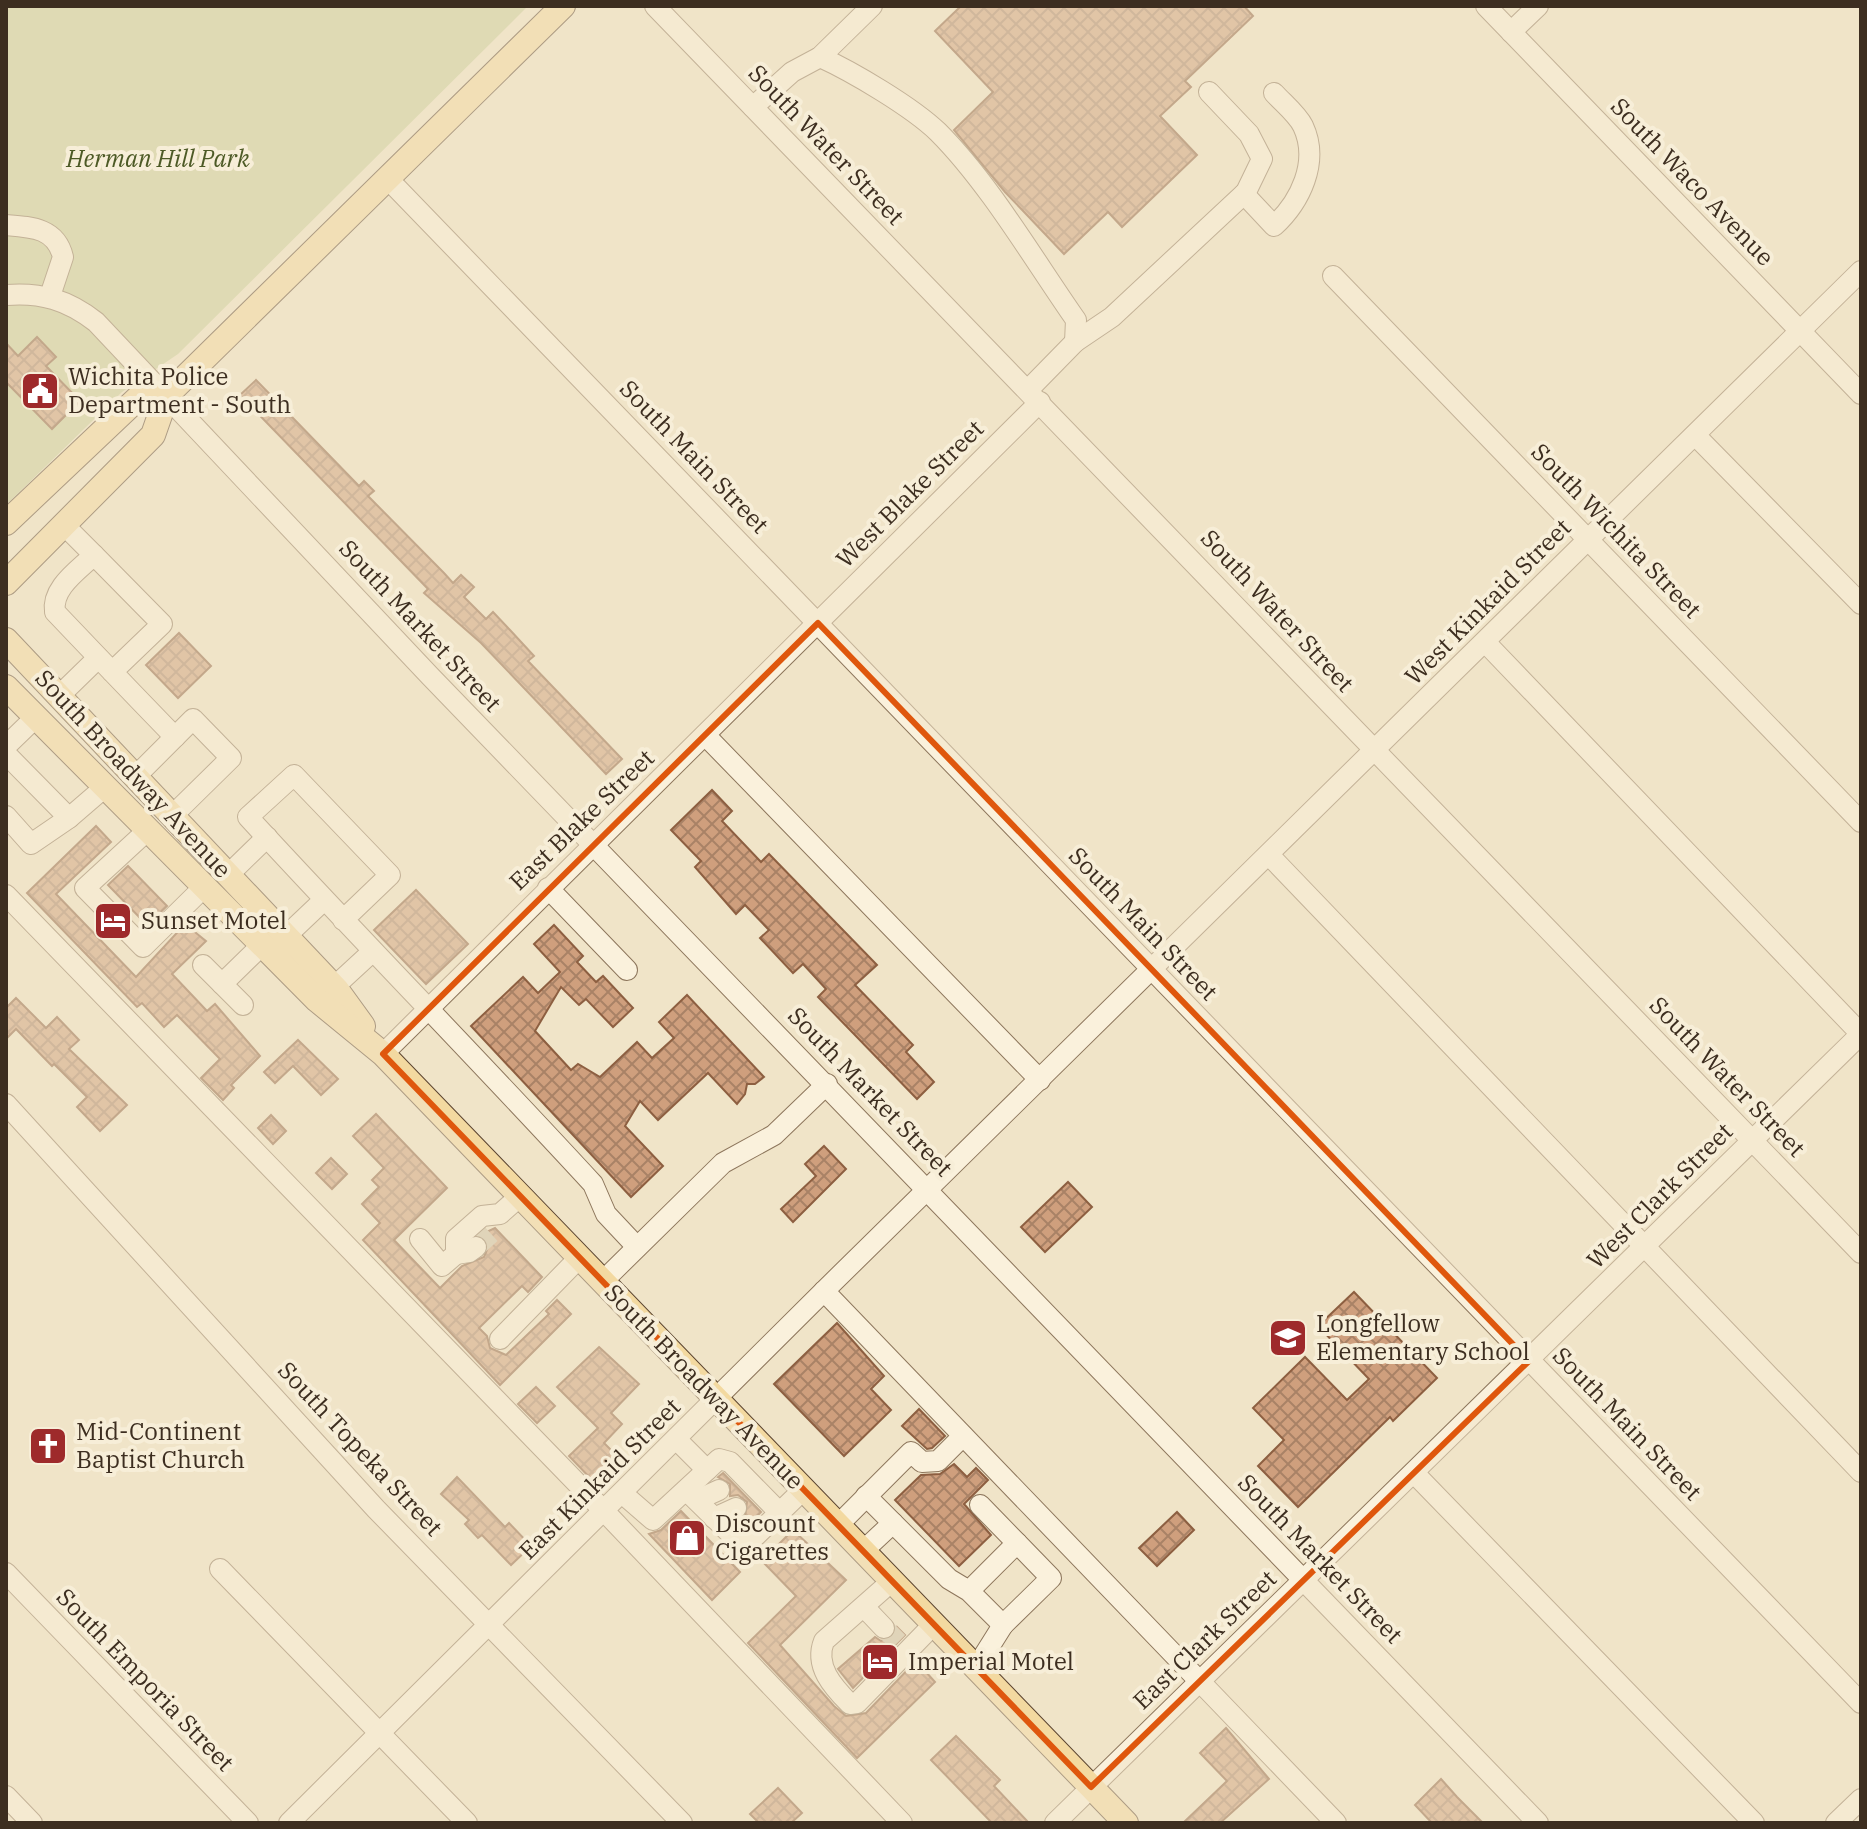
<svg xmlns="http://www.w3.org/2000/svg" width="1867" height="1829" font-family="'IBM Plex Serif',serif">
  <defs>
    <pattern id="building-cross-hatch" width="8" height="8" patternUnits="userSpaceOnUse" patternTransform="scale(2)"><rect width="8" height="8" fill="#cf9f7d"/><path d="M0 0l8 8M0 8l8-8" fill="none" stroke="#a98266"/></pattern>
  </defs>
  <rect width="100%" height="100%" fill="#f0e4c8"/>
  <path fill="#c9cf9b" d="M6 6H528L178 354 122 392 6 505Z"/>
  <g fill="url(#building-cross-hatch)" stroke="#8d5f41" stroke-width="2">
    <path d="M961 6H1244L1253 16 1185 81 1191 87 1160 116 1197 155 1122 227 1108 212 1064 254 1005 192 954 130 993 92 935 31Z"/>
    <path d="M37 337 56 357 46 366 80 401 52 429 6 382V343L18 356Z"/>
    <path d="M256 380 359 486 364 481 374 491 368 496 444 573 453 583 461 575 474 587 464 597 486 619 493 612 510 630 534 656 528 661 622 759 606 774 481 643 424 593 428 589 240 395Z"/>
    <path d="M179 633 211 666 178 698 146 665Z"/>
    <path d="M712 790 732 811 722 821 761 862 769 854 877 965 855 985 913 1045 906 1052 934 1082 917 1099 818 997 826 989 803 964 793 973 760 938 769 930 745 905 736 914 695 867 701 861 671 830Z"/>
    <path d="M96 826 111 842 56 894 136 977 185 924 206 941 172 974 207 1011 215 1004 260 1056 231 1085 234 1088 223 1100 201 1078 220 1059 177 1015 164 1027 142 1003 137 1007 27 893Z"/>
    <path d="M128 866 167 906 147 925 108 885Z"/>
    <path d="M416 890 468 944 426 984 374 930Z"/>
    <path d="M554 925 583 956 577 962 596 982 603 976 633 1008 613 1027 586 999 579 1005 561 987 535 1031 571 1070 578 1064 600 1077 637 1042 652 1058 674 1038 659 1022 687 995 764 1077 755 1084H747L745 1094 737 1104 708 1073 658 1120 640 1101 625 1126 663 1166 631 1197 471 1026 523 977 538 993 560 972 534 944Z"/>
    <path d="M16 998 46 1028 57 1017 79 1040 69 1049 127 1105 100 1131 77 1107 87 1097 54 1064 52 1066 16 1029 6 1039V1008Z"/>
    <path d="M298 1040 338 1079 321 1095 293 1066 275 1083 264 1072Z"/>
    <path d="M376 1114 447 1188 394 1240 440 1288 462 1266 484 1257 489 1245 480 1235 495 1228 542 1277 528 1292 522 1286 479 1328 487 1336 490 1348 506 1355 549 1314 546 1311 557 1300 571 1314 500 1385 363 1240 380 1223 362 1204 379 1187 372 1180 384 1168 353 1136Z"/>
    <path d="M271 1115 286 1131 273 1144 258 1128Z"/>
    <path d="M824 1146 846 1169 793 1222 781 1209 816 1176 805 1164Z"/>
    <path d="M331 1158 347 1174 332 1189 316 1173Z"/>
    <path d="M1068 1182 1092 1207 1045 1252 1021 1227Z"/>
    <path d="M1354 1292 1437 1378 1393 1421 1390 1417 1298 1507 1258 1466 1284 1440 1253 1408 1305 1357 1347 1400 1369 1379 1318 1326Z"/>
    <path d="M837 1323 884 1376 871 1389 891 1410 844 1456 774 1384Z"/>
    <path d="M599 1347 639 1384 611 1413 622 1424 604 1443 619 1458 595 1483 569 1456 598 1428 557 1387Z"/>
    <path d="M536 1387 555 1406 537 1423 518 1404Z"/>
    <path d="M919 1409 945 1436 932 1448 927 1449 902 1426Z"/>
    <path d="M954 1464 967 1477 976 1468 988 1480 964 1504 991 1535 959 1566 895 1500 921 1475 940 1474Z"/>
    <path d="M723 1473 761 1512 750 1523 745 1517 747 1502 738 1495 730 1496V1484L718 1477Z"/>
    <path d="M457 1477 505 1527 509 1523 531 1546 511 1565 482 1535 478 1538 465 1524 469 1520 441 1494Z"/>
    <path d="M681 1511 740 1572 712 1600 649 1534 661 1530Z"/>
    <path d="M1177 1512 1194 1530 1157 1566 1139 1548Z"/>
    <path d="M793 1530 846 1580 780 1645 834 1706 846 1716 866 1713 916 1661 935 1682 857 1758 748 1643 796 1596 762 1561Z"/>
    <path d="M897 1627 905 1635 853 1688 838 1669 875 1637 881 1641 892 1638Z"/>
    <path d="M1226 1728 1269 1779 1220 1823H1183L1227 1781 1200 1753Z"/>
    <path d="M956 1736 1000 1780 994 1786 1029 1823H992L931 1760Z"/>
    <path d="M1441 1779 1457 1797 1483 1823H1432L1415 1805Z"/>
    <path d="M778 1788 802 1813 791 1823H759L750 1814Z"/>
  </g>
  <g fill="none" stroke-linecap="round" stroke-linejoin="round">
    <g stroke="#ccc0a6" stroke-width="20" stroke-dasharray="20 10" stroke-linecap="butt">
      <path d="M476 1247 496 1229"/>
      <path d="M884 1628 901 1645"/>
    </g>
    <g stroke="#8d765c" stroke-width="22">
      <g id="minor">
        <path d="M655 6 1861 1253"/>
        <path d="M1486 6 1861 394"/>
        <path d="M1511 32 1538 6"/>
        <path d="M820 57C853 72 912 107 938 132 989 183 1034 260 1076 320L1075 342"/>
        <path d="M753 107 792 72 820 57 872 6"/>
        <path d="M388 179 1861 1703"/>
        <path d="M1244 194 1274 226C1300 202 1320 162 1303 126 1297 114 1283 103 1274 93"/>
        <path d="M6 225C32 227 56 228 63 257L50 296"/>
        <path d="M1333 276 1861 822"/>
        <path d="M6 295C41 292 68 300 96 322L430 676 1538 1823"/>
        <path d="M1028 390 1075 342 1112 317 1246 192 1262 159 1249 134 1209 92"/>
        <path d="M1695 435 1861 604"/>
        <path d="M64 525 94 555"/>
        <path d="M112 672 162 624 94 555C79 570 51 588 55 612 95 654 135 696 175 737"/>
        <path d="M59 696 98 658"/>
        <path d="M705 735 1040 1080"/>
        <path d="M6 746 36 717"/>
        <path d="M6 754 69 818 105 787"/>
        <path d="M135 777 193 719 231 758 172 816"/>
        <path d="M6 816 31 844 69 818"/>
        <path d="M148 830 85 888 143 947 204 887"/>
        <path d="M1269 855 1861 1472"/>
        <path d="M228 875 267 837"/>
        <path d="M548 888 627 970"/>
        <path d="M6 895 605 1512 902 1823"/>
        <path d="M343 920 390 875 294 775 248 817C361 940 479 1060 593 1184L606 1214 637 1247"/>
        <path d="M286 936 324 900"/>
        <path d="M203 965 222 984"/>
        <path d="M334 987 372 952"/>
        <path d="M243 1005 222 984 262 945"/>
        <path d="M383 1054 1040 402"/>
        <path d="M6 1104 376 1509 682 1823"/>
        <path d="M420 1239 442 1266 456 1254V1239L482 1216 500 1214 519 1197"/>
        <path d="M456 1254 469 1252 476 1247"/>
        <path d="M602 1282 723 1163 774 1135 827 1084"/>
        <path d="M824 1291 1336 1823"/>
        <path d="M500 1339 579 1258"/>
        <path d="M677 1440 707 1470"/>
        <path d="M1414 1473 1754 1823"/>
        <path d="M687 1491 744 1547 804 1489"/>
        <path d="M623 1494 653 1520 719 1459 730 1462 780 1513"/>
        <path d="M866 1496 949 1579 969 1591 1017 1543 1051 1578 1003 1625 969 1591"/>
        <path d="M697 1500 719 1490"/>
        <path d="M980 1505 1017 1543"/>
        <path d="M714 1518 736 1508"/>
        <path d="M838 1525 911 1452 922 1462 938 1461 963 1436"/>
        <path d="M863 1551 893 1523"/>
        <path d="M220 1569 467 1823"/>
        <path d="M6 1573 248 1823"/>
        <path d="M892 1581 824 1641C814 1666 833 1687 850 1704L857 1703 934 1624"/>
        <path d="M864 1607 884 1628"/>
        <path d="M976 1668 1003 1625"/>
        <path d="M6 1796 32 1823"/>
        <path d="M289 1823 824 1291 1861 271"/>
        <path d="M1055 1823 1861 1034 1485 642"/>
        <path d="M1836 1823 1861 1799"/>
      </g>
    </g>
    <g stroke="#5b4430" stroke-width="26">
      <g id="major">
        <path d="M6 523 138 398 167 395"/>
        <path d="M6 583 153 435 167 395 563 6"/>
        <path d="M6 640 337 990 363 1026"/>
        <path d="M6 687 317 1000 383 1054 1126 1823"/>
      </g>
    </g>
    <use href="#minor" stroke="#faf1dc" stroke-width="20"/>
    <use href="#major" stroke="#f3d9a0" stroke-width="24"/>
  </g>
  <path d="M0 0H1867V1829H0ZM818 623 1529 1361 1091 1787 383 1054Z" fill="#f0e4c8" fill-opacity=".55" fill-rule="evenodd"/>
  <path fill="none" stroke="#df570d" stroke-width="6" stroke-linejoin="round" d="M818 623 1529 1361 1091 1787 383 1054Z"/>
  <defs>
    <g id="civic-square" transform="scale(2)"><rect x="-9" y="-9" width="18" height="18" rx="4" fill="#9e2a2b" stroke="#f7eed8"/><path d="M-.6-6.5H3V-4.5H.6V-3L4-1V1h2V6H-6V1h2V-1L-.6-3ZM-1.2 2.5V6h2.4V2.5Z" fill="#fff"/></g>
    <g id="hotel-square" transform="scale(2)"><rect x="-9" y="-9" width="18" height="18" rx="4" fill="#9e2a2b" stroke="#f7eed8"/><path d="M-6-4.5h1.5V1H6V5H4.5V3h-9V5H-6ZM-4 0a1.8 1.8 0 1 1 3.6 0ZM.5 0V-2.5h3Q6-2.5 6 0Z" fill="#fff"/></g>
    <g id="school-square" transform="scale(2)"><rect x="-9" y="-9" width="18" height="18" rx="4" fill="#9e2a2b" stroke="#f7eed8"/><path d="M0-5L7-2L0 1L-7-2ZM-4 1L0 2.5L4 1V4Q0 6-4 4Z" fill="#fff"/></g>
    <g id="church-square" transform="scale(2)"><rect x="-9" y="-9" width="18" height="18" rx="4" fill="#9e2a2b" stroke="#f7eed8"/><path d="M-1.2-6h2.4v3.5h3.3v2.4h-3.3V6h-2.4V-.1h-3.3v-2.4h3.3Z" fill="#fff"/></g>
    <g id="shop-square" transform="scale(2)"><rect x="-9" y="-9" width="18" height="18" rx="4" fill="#9e2a2b" stroke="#f7eed8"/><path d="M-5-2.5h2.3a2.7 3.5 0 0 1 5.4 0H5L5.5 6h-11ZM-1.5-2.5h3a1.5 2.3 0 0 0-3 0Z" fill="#fff"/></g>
  </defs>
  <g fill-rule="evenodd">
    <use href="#civic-square" x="40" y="391"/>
    <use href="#hotel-square" x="113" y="921"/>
    <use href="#school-square" x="1288" y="1338"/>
    <use href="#church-square" x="48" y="1446"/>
    <use href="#shop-square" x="687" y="1538"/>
    <use href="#hotel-square" x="880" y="1662"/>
  </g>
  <g text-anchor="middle" stroke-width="8" stroke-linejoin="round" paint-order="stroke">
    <g font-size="24" fill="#3d2e20" stroke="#f7eed8">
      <text transform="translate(826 145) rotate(46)" y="8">South Water Street</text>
      <text transform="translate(1692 182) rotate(46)" y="8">South Waco Avenue</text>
      <text transform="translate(694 457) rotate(46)" y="8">South Main Street</text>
      <text transform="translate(910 494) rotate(-45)" y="8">West Blake Street</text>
      <text transform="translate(1616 531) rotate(46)" y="8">South Wichita Street</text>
      <text transform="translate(1488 602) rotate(-45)" y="8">West Kinkaid Street</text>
      <text transform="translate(1277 611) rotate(47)" y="8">South Water Street</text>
      <text transform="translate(420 626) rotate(47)" y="8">South Market Street</text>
      <text transform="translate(133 774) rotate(47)" y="8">South Broadway Avenue</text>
      <text transform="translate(582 820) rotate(-44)" y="8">East Blake Street</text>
      <text transform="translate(1143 924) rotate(46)" y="8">South Main Street</text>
      <text transform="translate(1727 1077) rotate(46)" y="8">South Water Street</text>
      <text transform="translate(870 1092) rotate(46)" y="8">South Market Street</text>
      <text transform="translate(1660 1196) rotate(-45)" y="8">West Clark Street</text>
      <text transform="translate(704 1387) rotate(46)" y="8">South Broadway Avenue</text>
      <text transform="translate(1627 1424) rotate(46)" y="8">South Main Street</text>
      <text transform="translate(360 1449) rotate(47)" y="8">South Topeka Street</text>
      <text transform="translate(600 1479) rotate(-45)" y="8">East Kinkaid Street</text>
      <text transform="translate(1320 1559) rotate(46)" y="8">South Market Street</text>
      <text transform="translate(1205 1640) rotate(-44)" y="8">East Clark Street</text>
      <text transform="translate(145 1680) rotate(46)" y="8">South Emporia Street</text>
    </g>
    <g font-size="24" font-style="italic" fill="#4d5a26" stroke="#f7eed8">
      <text x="158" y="167">Herman Hill Park</text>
    </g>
    <g font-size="24" fill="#3d2e20" stroke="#f7eed8" text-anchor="start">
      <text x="68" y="385">Wichita Police<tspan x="68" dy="28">Department - South</tspan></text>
      <text x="141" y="929">Sunset Motel</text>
      <text x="1316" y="1332">Longfellow<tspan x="1316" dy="28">Elementary School</tspan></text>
      <text x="76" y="1440">Mid-Continent<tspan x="76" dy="28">Baptist Church</tspan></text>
      <text x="715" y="1532">Discount<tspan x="715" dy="28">Cigarettes</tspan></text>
      <text x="908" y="1670">Imperial Motel</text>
    </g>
  </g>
  <rect width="1867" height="1829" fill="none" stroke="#3d2e20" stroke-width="16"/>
</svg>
